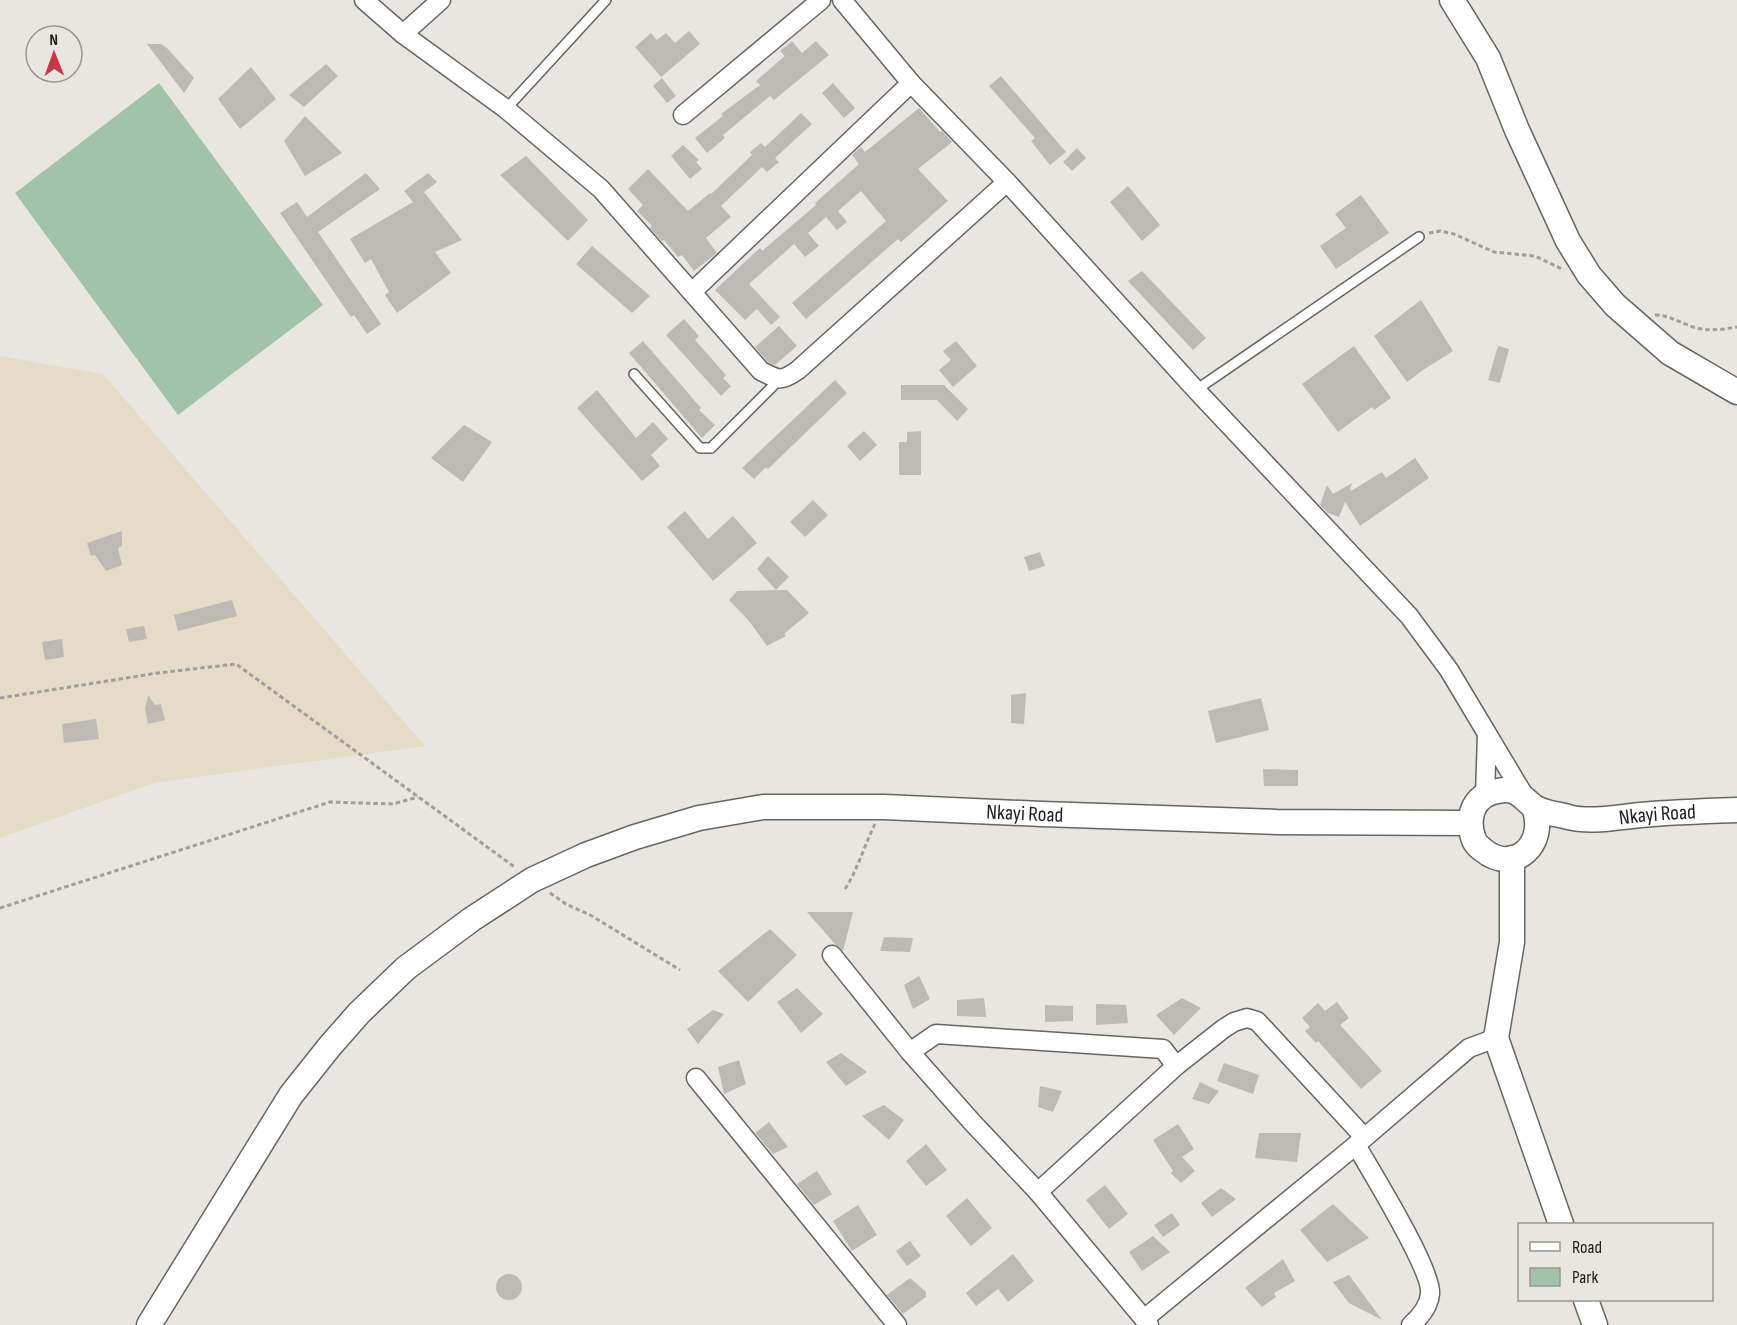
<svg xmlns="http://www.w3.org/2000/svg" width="1737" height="1325" font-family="'Sofia Sans Condensed',sans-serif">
  <rect width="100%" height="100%" fill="#e8e6e0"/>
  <path fill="#e5dcc7" d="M0 356 103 374 425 746 154 783 0 838Z"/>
  <path fill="#a2c2aa" d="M159 83 323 305 178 415 15 193Z"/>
  <g fill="#bcbab5">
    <path d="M689 31 700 44 661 77 635 47 651 33 657 40 666 33 675 43Z"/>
    <path d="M792 41 802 53 816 41 829 55 774 100 770 96 723 135 725 138 707 153 695 138 723 116 721 114 760 85 756 81 785 56 780 51Z"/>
    <path d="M147 44H161L167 48 194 78 184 93Z"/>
    <path d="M326 64 338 76 304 107 289 95Z"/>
    <path d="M251 67 276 99 240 129 218 99Z"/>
    <path d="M1001 76 1066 152 1050 165 1031 141 1035 138 989 86Z"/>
    <path d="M662 78 676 96 667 103 653 86Z"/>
    <path d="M833 83 855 108 844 118 822 93Z"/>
    <path d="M919 108 940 132 942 131 952 142 918 169 948 201 901 242 898 239 806 319 792 303 886 221 861 191 838 211 847 222 837 230 826 217 808 233 819 246 805 257 794 244 749 284 780 317 771 325 757 309 745 320 715 290 760 248 762 251 816 205 815 203 859 164 852 155 861 147 865 152Z"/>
    <path d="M801 113 812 124 775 158 779 162 767 172 762 167 721 206 731 217 706 238 717 253 694 271 682 255 678 257 664 240 662 241 650 228 652 226 637 211 643 205 628 189 648 169 688 211 710 193 711 194 752 155 750 152 761 143 765 147Z"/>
    <path d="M305 116 342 153 305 176 284 141Z"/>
    <path d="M683 145 699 160 696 162 702 169 690 179 671 156Z"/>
    <path d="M1077 148 1086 158 1072 171 1063 162Z"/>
    <path d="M526 156 588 220 568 241 500 175Z"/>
    <path d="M366 173 380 189 318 232 381 324 367 334 354 315 351 317 280 213 297 202 307 217Z"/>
    <path d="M428 173 437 182 424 192 462 240 435 252 451 273 397 313 385 295 389 292 371 259 365 263 350 239 413 202 404 191Z"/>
    <path d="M1128 186 1160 225 1142 241 1110 202Z"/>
    <path d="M1361 195 1389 233 1336 269 1320 246 1346 228 1335 214Z"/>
    <path d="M592 246 650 296 632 313 576 264Z"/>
    <path d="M1142 271 1206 338 1193 350 1128 281Z"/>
    <path d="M1421 300 1453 351 1423 370 1407 382 1374 336Z"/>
    <path d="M684 319 699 336 695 340 726 375 723 378 731 386 721 396 666 335Z"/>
    <path d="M779 326 797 346 775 365 768 362 755 347Z"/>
    <path d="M643 341 701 408 699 410 715 425 702 438 629 353Z"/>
    <path d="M956 341 977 366 953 387 939 370 951 360 943 351Z"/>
    <path d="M1354 346 1391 398 1374 410 1372 407 1338 432 1302 384Z"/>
    <path d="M1498 346 1509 349 1500 383 1488 380Z"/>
    <path d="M835 380 847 393 768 469 766 467 754 479 742 468Z"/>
    <path d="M901 385H944L968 409 957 421 937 400H901Z"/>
    <path d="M597 390 636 438 653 422 668 439 651 455 660 466 642 481 577 408Z"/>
    <path d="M464 425 492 442 463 482 431 458Z"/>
    <path d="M864 431 877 445 860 461 847 446Z"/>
    <path d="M921 431V475H899V442H907V432Z"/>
    <path d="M1415 458 1429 478 1360 526 1345 502 1339 517 1328 513 1320 505 1327 485 1333 494 1352 483 1350 489 1351 491 1382 472 1386 478Z"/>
    <path d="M813 500 828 515 805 537 790 522Z"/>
    <path d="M685 511 708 539 733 516 757 543 713 581 667 527Z"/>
    <path d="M122 531V546L118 548 122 565 106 571 95 555 91 556 87 543Z"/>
    <path d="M1040 552 1045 566 1029 571 1024 557Z"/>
    <path d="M768 556 789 577 776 590 757 569Z"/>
    <path d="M787 590 809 613 784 634 786 636 767 646 749 621 729 600 737 591Z"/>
    <path d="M232 600 237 616 178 631 174 615Z"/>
    <path d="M144 626 147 639 129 642 126 629Z"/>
    <path d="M62 639 64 657 45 660 42 642Z"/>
    <path d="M1026 693 1024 724 1011 723V695Z"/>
    <path d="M148 695 155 705 161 704 165 720 148 724 145 709Z"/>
    <path d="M1261 698 1269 730 1216 743 1208 711Z"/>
    <path d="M96 719 99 739 64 743 62 724Z"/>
    <path d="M1263 769 1298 770V786H1264Z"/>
    <path d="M807 912H853L843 951 835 944Z"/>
    <path d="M770 929 797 955 748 1002 718 971Z"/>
    <path d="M884 937 913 938 910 952 880 951Z"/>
    <path d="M919 976 930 999 913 1009 904 985Z"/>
    <path d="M797 988 823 1014 801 1033 777 1002Z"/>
    <path d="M984 998 986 1017 957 1016V1000Z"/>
    <path d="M1182 998 1201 1008 1174 1035 1156 1015Z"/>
    <path d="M1337 1002 1349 1018 1340 1025 1382 1071 1361 1089 1318 1041 1316 1043 1305 1031 1310 1027 1302 1018 1318 1003 1325 1011Z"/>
    <path d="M1096 1004 1126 1005 1128 1023 1096 1025Z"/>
    <path d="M1045 1005 1073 1006V1021L1045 1022Z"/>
    <path d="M713 1010 724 1014 698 1044 687 1029Z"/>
    <path d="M841 1053 867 1072 846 1086 826 1062Z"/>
    <path d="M739 1060 746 1084 724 1094 718 1067Z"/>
    <path d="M1224 1063 1259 1075 1253 1094 1217 1081Z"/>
    <path d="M1200 1082 1219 1091 1209 1104 1192 1099Z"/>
    <path d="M1040 1086 1062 1091 1053 1112 1038 1107Z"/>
    <path d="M884 1105 904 1120 889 1140 862 1116Z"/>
    <path d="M769 1122 788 1147 773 1154 755 1133Z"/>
    <path d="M1178 1124 1194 1149 1182 1157 1195 1171 1181 1183 1171 1173 1173 1171 1153 1140Z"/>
    <path d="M1259 1133H1301L1297 1162 1255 1158Z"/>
    <path d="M926 1144 947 1170 926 1186 906 1161Z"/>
    <path d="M817 1171 832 1194 814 1205 797 1184Z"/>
    <path d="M1105 1185 1128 1214 1109 1229 1086 1200Z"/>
    <path d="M1221 1188 1236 1199 1212 1217 1201 1203Z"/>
    <path d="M967 1198 992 1228 971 1246 946 1216Z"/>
    <path d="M1333 1204 1369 1238 1327 1262 1300 1230Z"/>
    <path d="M858 1205 877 1235 852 1251 833 1221Z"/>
    <path d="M1172 1213 1180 1225 1163 1237 1154 1225Z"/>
    <path d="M1153 1236 1170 1252 1142 1271 1129 1252Z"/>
    <path d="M910 1241 921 1256 907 1266 896 1251Z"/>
    <path d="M1013 1254 1034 1281 1008 1302 998 1289 976 1306 966 1293Z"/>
    <path d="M1283 1259 1295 1281 1274 1293 1276 1297 1262 1307 1245 1288Z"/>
    <circle cx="509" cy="1287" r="13"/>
    <path d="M1349 1275 1382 1320 1349 1303 1333 1282Z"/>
    <path d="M910 1278 926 1292V1297L903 1314 887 1295Z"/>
  </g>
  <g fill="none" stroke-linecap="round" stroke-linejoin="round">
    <g stroke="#676561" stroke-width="12">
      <g id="lane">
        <path d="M506 109 606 0"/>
        <path d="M634 374 700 448H711L774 385 777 379"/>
        <path d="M1196 390 1419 237"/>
      </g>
    </g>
    <g stroke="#676561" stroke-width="21">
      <g id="street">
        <path d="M364 0 403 34 506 109 601 189 761 371C779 380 781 382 798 370L1007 182"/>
        <path d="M842 0 911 83 1007 182 1196 390 1409 616 1449 670 1525 797"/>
        <path d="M403 34 441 0"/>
        <path d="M683 115 821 0"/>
        <path d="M692 292 911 83"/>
        <path d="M1485 796 1487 734"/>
        <path d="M832 955 910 1052 971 1121 1038 1192 1149 1325"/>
        <path d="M910 1052 936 1034 1163 1049 1176 1066"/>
        <path d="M696 1078 897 1325"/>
        <path d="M1356 1145C1371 1171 1433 1271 1430 1294 1429 1307 1420 1317 1411 1325"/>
        <path d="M1038 1192 1176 1066 1223 1029 1234 1022 1247 1018 1257 1021 1364 1137"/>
        <path d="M1144 1319 1356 1145 1469 1048 1496 1038"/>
      </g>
    </g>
    <g stroke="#676561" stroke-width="27">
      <g id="secondary">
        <path d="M1452 0 1488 58 1517 130 1568 241 1589 275 1615 305 1670 353 1737 392"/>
        <path id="s1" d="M1534 807C1548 845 1513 875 1483 850 1479 847 1476 845 1474 840 1466 819 1472 795 1498 791 1517 787 1521 797 1533 806 1542 813 1558 814 1568 817 1591 823 1618 817 1641 815 1673 812 1705 811 1737 810"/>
        <path d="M1512 858V942L1496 1038 1561 1224"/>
        <path d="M1586 1300 1595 1325"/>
        <path id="s2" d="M149 1325 291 1095 330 1046 359 1013 406 968 472 919 532 880 586 855 635 837 699 818 763 807H884L1042 814 1277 822 1469 823"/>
      </g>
    </g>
    <g stroke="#a09e9a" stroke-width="3" stroke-dasharray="4.5 3" stroke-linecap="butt">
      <path d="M1429 233 1440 231 1454 234 1494 252 1535 256 1562 269"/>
      <path d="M1655 315C1668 315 1676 321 1688 325 1704 332 1721 330 1737 327"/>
      <path d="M0 698 158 673 236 664 516 868"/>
      <path d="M845 889C858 869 864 846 875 824"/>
      <path d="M550 893 566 904 592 916 680 970"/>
      <path d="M0 908 330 802 393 804 418 797"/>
    </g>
    <use href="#lane" stroke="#fff" stroke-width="9"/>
    <use href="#street" stroke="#fff" stroke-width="18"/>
    <use href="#secondary" stroke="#fff" stroke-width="24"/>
  </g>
  <g text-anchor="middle" stroke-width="4.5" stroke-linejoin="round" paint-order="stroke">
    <g font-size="21" fill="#1e1d1b" stroke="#e8e6e0">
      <text dy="7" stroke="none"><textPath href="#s2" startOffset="1101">Nkayi Road</textPath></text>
      <text dy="7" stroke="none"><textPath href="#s1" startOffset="339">Nkayi Road</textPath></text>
    </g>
  </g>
  <rect x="1518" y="1223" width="195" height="78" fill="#e8e6e0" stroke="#979691" stroke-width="1.5"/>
  <rect x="1530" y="1242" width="30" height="9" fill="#ffffff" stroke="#979691" stroke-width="1.5"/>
  <text x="1572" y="1253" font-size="18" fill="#1e1d1b">Road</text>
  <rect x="1530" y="1268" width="30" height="18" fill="#a2c2aa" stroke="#979691" stroke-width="1.5"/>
  <text x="1572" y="1283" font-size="18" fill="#1e1d1b">Park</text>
  <g transform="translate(54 54) rotate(359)"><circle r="28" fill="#e8e6e0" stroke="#979691" stroke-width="1.5"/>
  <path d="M0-4.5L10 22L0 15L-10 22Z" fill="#c73747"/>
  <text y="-9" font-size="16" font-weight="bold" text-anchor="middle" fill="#1e1d1b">N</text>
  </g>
</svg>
